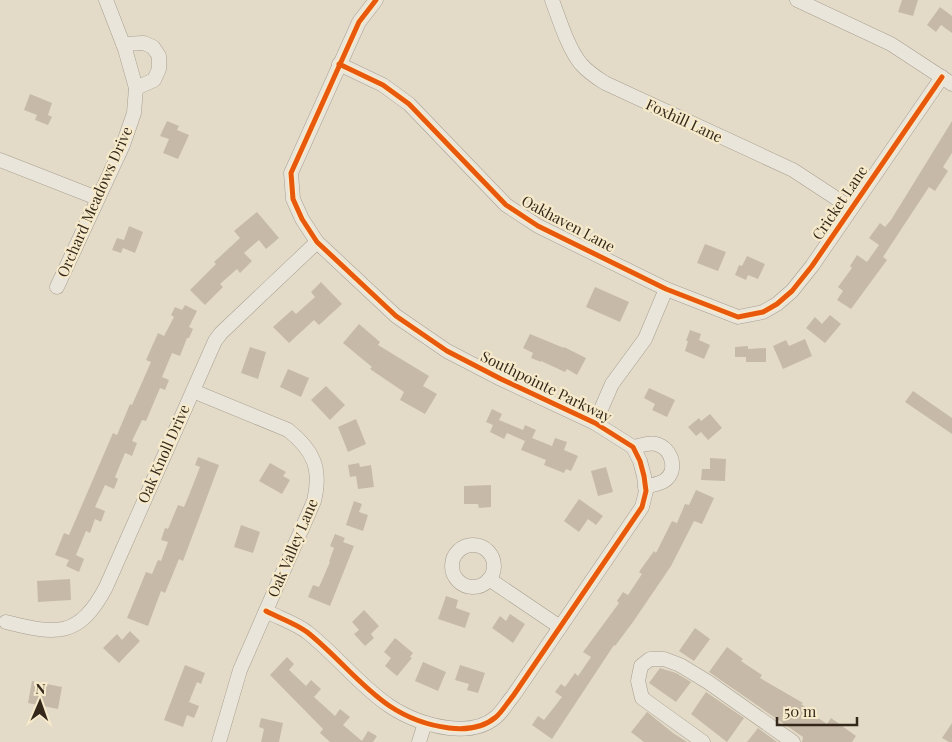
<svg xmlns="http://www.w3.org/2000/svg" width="952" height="742" font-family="'Playfair Display',serif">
  <rect width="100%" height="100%" fill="#e3dbc7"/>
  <g fill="#c6b9a8">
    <path d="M902 0H918L913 16 898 12Z"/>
    <path d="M940 7 952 16V33L941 25 936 32 927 25Z"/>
    <path d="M30 94 52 103 48 115 52 117 48 125 35 120 37 115 24 110Z"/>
    <path d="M167 121 179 126 177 130 189 135 178 159 163 153 169 139 160 136Z"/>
    <path d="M952 121V153L943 167 948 171 935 191 929 187 883 257 887 260 851 309 837 300 843 291 838 287 852 268 850 266 857 255 867 262 879 245 869 238 880 223 885 227 891 220Z"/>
    <path d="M257 212 279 238 266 249 259 240 244 253 252 261 240 273 237 269 220 284 223 287 205 305 190 290 216 264 214 262 240 238 234 231Z"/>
    <path d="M129 226 143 232 135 253 123 248 121 253 112 250 117 238 124 240Z"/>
    <path d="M705 244 726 252 718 271 697 263Z"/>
    <path d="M747 256 765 264 758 279 748 275 746 280 735 275 739 265 742 266Z"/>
    <path d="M321 282 342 304 319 325 314 320 289 343 273 327 292 310 296 314 315 297 311 292Z"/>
    <path d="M595 287 629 302 620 322 586 307Z"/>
    <path d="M185 305 197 311 189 327 193 329 189 338H187L180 356 172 353 162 377 169 380 165 390 160 388 146 421 142 420 132 441 137 443 132 456 125 453 115 477 118 479 114 489 105 485 95 507 105 511 101 522 95 519 90 533 86 531 76 555 84 559 79 572 66 566 69 560 55 555 64 533 69 535 113 433 117 435 130 404 132 405 151 362 146 360 158 333 164 336 174 317 171 315 175 307 182 310Z"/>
    <path d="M830 315 841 324 825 343 806 328 815 317 822 324Z"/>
    <path d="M359 324 380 342 378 345 429 376 423 386 437 394 425 414 400 400 404 392 370 369 372 367 343 343Z"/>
    <path d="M690 330 701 334 699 340 710 345 704 359 685 351 688 341H686Z"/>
    <path d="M530 334 564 348V347L586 358 577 375 567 369 565 372 541 361V362L531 358 533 353 523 348Z"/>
    <path d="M805 339 812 356 783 369 773 346 786 340 789 346Z"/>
    <path d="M748 346V349L766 348V362H746V357H735V347Z"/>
    <path d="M250 347 266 352 258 379 241 373Z"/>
    <path d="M288 369 309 378 301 397 280 387Z"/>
    <path d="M326 386 345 405 330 420 311 400Z"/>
    <path d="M649 388 675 400 667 417 652 410 655 404 644 398Z"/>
    <path d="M913 391 952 418V434L905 402Z"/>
    <path d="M492 409 502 414 499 420 523 430 525 425 536 430 532 438 552 446 555 438 567 442 564 450 578 456 571 471 566 469 564 473 544 465 546 460 521 450 525 441 507 433 504 439 490 432 493 425 486 422Z"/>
    <path d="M710 414 722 428 708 440 701 432 696 436 688 427 699 418 701 421Z"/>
    <path d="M356 419 366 444 348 452 338 427Z"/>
    <path d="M198 457 219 465 183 561 179 559 165 593 161 591 148 626 127 618 146 572 152 574 158 560 161 561 168 542 161 540 165 528 168 529 178 505 184 507 189 495 200 467 195 465Z"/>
    <path d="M710 458 726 459 725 481 701 480 702 469H710Z"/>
    <path d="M270 463 286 472 283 476 290 480 282 494 259 481Z"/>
    <path d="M359 463 360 467 371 465 374 487 358 489 356 476 350 477 348 465Z"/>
    <path d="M606 467 613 492 598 496 591 471Z"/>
    <path d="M491 485V507L479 508 478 504H464V486Z"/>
    <path d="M696 490 714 498 702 524 694 521 671 566 633 622 615 646 614 645 552 739 532 725 538 716 544 720 562 697 555 692 561 684 565 687 575 673 578 676 591 657 583 652 619 603 617 601 623 592 628 595 642 574 639 572 654 551 656 553 672 521 677 523 685 504 689 505Z"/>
    <path d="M579 499 603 516 596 525 588 519 579 532 564 521Z"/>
    <path d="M354 501 362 504 359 512 368 515 363 531 346 525Z"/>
    <path d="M241 525 260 532 253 553 234 547Z"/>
    <path d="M335 534 345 538 343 542 354 546 330 606 308 597 313 585 319 587 330 562H329L334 548 330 546Z"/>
    <path d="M70 579 71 600 38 602 37 581Z"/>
    <path d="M446 596 458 600 456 608 470 613 465 628 438 619Z"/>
    <path d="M364 610 379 626 371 634 374 638 365 646 354 634 359 630 352 622Z"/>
    <path d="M510 614 525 624 513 643 492 628 500 616 506 621Z"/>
    <path d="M695 628 710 639 694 661 679 651Z"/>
    <path d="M130 631 140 641 119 663 103 648 117 634 122 640Z"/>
    <path d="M395 638 413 653 410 657 412 658 397 676 385 666 391 658 384 652Z"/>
    <path d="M727 647 743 659 741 661 762 675 760 678 803 703 801 704 812 712 811 713 827 724 831 718 856 736 852 742H802L803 737 709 672Z"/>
    <path d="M287 657 294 664 289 670 306 686 311 680 321 689 314 697 335 716 340 709 350 717 343 725 362 741 368 731 377 736 373 742H330L320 733 323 729 270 675Z"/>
    <path d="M423 662 446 672 438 691 415 681Z"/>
    <path d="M185 665 205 673 201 684 197 682 189 702 199 706 194 718 187 715 183 727 164 720Z"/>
    <path d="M460 665 485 673 478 693 467 690 469 684 455 680Z"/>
    <path d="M660 668 676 673 691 682 676 702 649 683Z"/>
    <path d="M32 681 62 687 58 709 28 703Z"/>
    <path d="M706 692 744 718 727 742 691 714Z"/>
    <path d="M647 712 673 733 687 742H644L631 732Z"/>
    <path d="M261 718 283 723 279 742H261L264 729 259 727Z"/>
    <path d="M952 723V742H949L942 738Z"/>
    <path d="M758 728 777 742H747Z"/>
  </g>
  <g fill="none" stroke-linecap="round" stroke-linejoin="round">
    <g stroke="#a79f91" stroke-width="15">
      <g id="minor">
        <path d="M552 0C559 19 568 48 581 64 588 72 597 78 605 83L793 170 851 208"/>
        <path d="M797 0 891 44 952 84"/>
        <path d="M123 44 144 43 153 47 159 56V69L154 80 136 88"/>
        <path d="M339 64 383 85 409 104 506 205 538 226 666 289 738 317 763 312 777 304 792 291 812 266 942 77"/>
        <path d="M0 160 97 198"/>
        <path d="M57 287 123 145 134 113 136 88 125 49 106 0"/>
        <path d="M193 391 288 430C313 450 322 468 314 501L240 670 219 742"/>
        <path d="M595 423 612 384 645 339 666 289"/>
        <path d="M633 447C640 446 649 442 656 444 672 448 679 471 664 481 659 484 651 485 645 487"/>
        <circle cx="473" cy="566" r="21"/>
        <path d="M489 579 560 627"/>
        <path d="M266 611C279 618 295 623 307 632 356 671 380 719 449 728 465 730 483 728 496 717 502 712 507 703 513 696L642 507 646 491 644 476 640 461 633 447 595 423 501 379 447 351 396 316 317 242 302 219 293 199 291 173 359 22 376 0"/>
        <path d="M6 622C57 635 79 638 106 587L215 341 221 333 317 242"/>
        <path d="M419 742 425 723"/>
        <path d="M703 742 642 698 638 681 641 666 650 659H664L680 665 708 682 793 742"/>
      </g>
    </g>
    <use href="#minor" stroke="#eae5da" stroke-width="14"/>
    <g stroke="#f6eacb" stroke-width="8">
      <g id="cycleway">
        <path d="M339 64 383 85 409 104 506 205 538 226 666 289 738 317 763 312 777 304 792 291 812 266 942 77"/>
        <path d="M266 611C279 618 295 623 307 632 356 671 380 719 449 728 465 730 483 728 496 717 502 712 507 703 513 696L642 507 646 491 644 476 640 461 633 447 595 423 501 379 447 351 396 316 317 242 302 219 293 199 291 173 359 22 376 0"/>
      </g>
    </g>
    <use href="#cycleway" stroke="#e8590c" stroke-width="5"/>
  </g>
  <g text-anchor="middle" stroke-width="4.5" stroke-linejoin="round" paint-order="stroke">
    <g font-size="15" fill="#34281b" stroke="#f6eacb">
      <text transform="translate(684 121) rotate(25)" y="5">Foxhill Lane</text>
      <text transform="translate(95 202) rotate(-66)" y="5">Orchard Meadows Drive</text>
      <text transform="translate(840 203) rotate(-56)" y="5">Cricket Lane</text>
      <text transform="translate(568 224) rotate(28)" y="5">Oakhaven Lane</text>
      <text transform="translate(546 387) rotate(26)" y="5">Southpointe Parkway</text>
      <text transform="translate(164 454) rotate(-66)" y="5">Oak Knoll Drive</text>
      <text transform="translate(293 548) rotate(-67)" y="5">Oak Valley Lane</text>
    </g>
  </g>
  <g transform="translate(40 702) rotate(2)" stroke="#f6eacb" stroke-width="4" paint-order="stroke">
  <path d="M0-4L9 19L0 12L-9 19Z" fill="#34281b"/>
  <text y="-8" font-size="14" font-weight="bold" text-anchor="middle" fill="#34281b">N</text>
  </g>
  <path d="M777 717v8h80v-8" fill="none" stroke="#34281b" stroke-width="2.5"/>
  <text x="784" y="717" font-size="15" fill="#34281b" stroke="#f6eacb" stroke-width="4" paint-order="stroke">50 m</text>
</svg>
